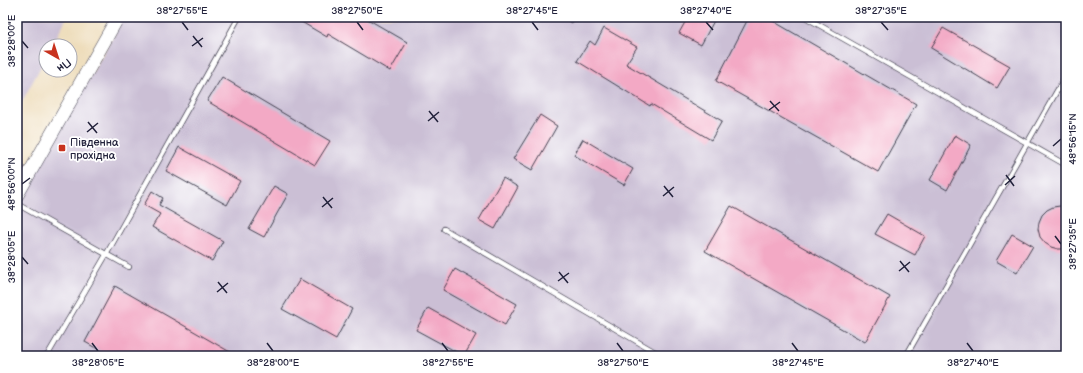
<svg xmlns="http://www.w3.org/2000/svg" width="1083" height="373" font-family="'Balsamiq Sans',sans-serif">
  <rect width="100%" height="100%" fill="#fff"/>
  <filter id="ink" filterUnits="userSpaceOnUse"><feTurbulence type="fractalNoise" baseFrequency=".025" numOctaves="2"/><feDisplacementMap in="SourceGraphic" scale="8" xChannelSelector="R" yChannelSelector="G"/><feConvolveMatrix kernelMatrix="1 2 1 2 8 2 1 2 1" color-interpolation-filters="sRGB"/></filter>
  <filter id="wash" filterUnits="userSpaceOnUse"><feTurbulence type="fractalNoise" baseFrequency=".012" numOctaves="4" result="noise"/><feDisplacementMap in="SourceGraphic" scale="16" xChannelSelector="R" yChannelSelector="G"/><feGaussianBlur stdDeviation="0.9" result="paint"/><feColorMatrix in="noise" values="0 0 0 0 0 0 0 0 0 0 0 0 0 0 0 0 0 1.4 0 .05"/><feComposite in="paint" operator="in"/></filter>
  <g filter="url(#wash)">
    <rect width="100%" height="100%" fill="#edb"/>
    <g fill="#cbbfd5">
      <path d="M17 17H67L52 46H46V57L17 111Z"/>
      <path d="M124 17H1066V356H17V205Z"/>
    </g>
    <g id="blocks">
      <g fill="#f3a9c5">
        <path d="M293 17H364L407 42 390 71 328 34 327 37Z"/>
        <path d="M688 17H716L701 45 679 33Z"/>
        <path d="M749 17H766L916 104 878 172 716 81Z"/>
        <path d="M604 28 637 47 626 64 722 121 711 140 651 104 650 106 577 61 590 41 595 45Z"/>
        <path d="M943 28 1010 66 997 88 931 48Z"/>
        <path d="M222 77 330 141 315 165 207 101Z"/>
        <path d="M540 115 557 126 532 170 513 159Z"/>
        <path d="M955 135 971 145 947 190 930 180Z"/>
        <path d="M583 139 633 169 624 185 574 155Z"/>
        <path d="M179 147 240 181 227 205 166 171Z"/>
        <path d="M503 178 518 187 495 229 479 220Z"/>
        <path d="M274 186 288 194 264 237 249 229Z"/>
        <path d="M152 191 163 198 159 205 223 241 212 261 152 227 160 214 144 205Z"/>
        <path d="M731 206 890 297 865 342 705 251Z"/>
        <path d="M1060 206H1066V249H1058L1051 247 1045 243 1040 237 1038 229 1039 222 1042 215 1047 210 1053 207Z"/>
        <path d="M887 214 925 236 915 255 875 234Z"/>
        <path d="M1012 234 1033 246 1017 273 996 261Z"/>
        <path d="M455 269 517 304 505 325 443 290Z"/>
        <path d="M300 279 352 309 336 339 282 309Z"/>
        <path d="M115 286 237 356H110L85 342Z"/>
        <path d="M428 308 476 335 464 356 416 330Z"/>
      </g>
    </g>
  </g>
  <g filter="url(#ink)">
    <use href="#blocks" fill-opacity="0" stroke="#413e4e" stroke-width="1"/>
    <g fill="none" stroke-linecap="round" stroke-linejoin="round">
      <g stroke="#413e4e" stroke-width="6">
        <g id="service">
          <path d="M805 17 1066 165"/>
          <path d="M571 20 573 17"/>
          <path d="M17 204 129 267"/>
          <path d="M444 229 662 356"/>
          <path d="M47 356 106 255 239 17"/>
          <path d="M906 356 1066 75"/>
        </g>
      </g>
      <g stroke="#413e4e" stroke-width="14">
        <path id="secondary" d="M17 195 118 17"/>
      </g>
      <use href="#service" stroke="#fff" stroke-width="4.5"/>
      <use href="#secondary" stroke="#fff" stroke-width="13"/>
    </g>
  </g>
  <path fill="none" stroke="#22223b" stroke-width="1.5" d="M182 22 188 30M357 22 363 30M532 22 538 30M706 22 713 30M881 22 888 30M193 36 202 47M22 41 28 48M192 46 203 38M770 101 779 111M769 110 780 102M429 111 438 122M428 121 439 112M88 122 97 133M87 132 98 123M1053 146 1061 139M1006 175 1014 186M22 184 30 178M1005 185 1015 176M664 186 673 197M663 196 674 187M323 197 332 208M322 207 333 198M1055 236 1061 244M22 257 28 264M900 261 909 272M899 271 910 262M559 272 568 283M558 281 569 273M218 282 227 293M217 292 228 283M92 343 98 351M267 343 273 351M442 343 448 351M617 343 623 351M792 343 798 351M967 343 973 351"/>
  <rect fill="#c8321e" stroke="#fff" stroke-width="1.5" x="58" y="144" width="8" height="8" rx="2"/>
  <g text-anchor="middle" stroke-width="3.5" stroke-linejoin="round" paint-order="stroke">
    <g font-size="11" fill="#22223b" stroke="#fff" text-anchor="start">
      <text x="70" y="146">Південна<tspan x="70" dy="13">прохідна</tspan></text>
    </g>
  </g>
  <rect width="1083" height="373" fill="none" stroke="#fff" stroke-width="44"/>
  <g transform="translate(58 58) rotate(141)"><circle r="19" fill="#ffffff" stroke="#a7a7b1"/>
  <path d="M0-3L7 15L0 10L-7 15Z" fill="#c8321e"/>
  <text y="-6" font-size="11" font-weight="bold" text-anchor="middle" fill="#22223b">Пн</text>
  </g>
  <rect x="22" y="22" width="1039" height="329" fill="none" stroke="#22223b" stroke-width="1.5"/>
  <g font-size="10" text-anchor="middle" fill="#22223b">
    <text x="182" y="14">38°27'55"E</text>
    <text x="357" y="14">38°27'50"E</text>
    <text x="532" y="14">38°27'45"E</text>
    <text x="706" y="14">38°27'40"E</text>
    <text x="881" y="14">38°27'35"E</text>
    <text transform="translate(11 41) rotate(-90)" y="4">38°28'00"E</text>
    <text transform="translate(1072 139) rotate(-90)" y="4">48°56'15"N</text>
    <text transform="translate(11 184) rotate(-90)" y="4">48°56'00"N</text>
    <text transform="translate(1072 244) rotate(-90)" y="4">38°27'35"E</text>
    <text transform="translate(11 257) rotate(-90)" y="4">38°28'05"E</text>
    <text x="98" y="366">38°28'05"E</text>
    <text x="273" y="366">38°28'00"E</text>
    <text x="448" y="366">38°27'55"E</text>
    <text x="623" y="366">38°27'50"E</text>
    <text x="798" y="366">38°27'45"E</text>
    <text x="973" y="366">38°27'40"E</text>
  </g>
</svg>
